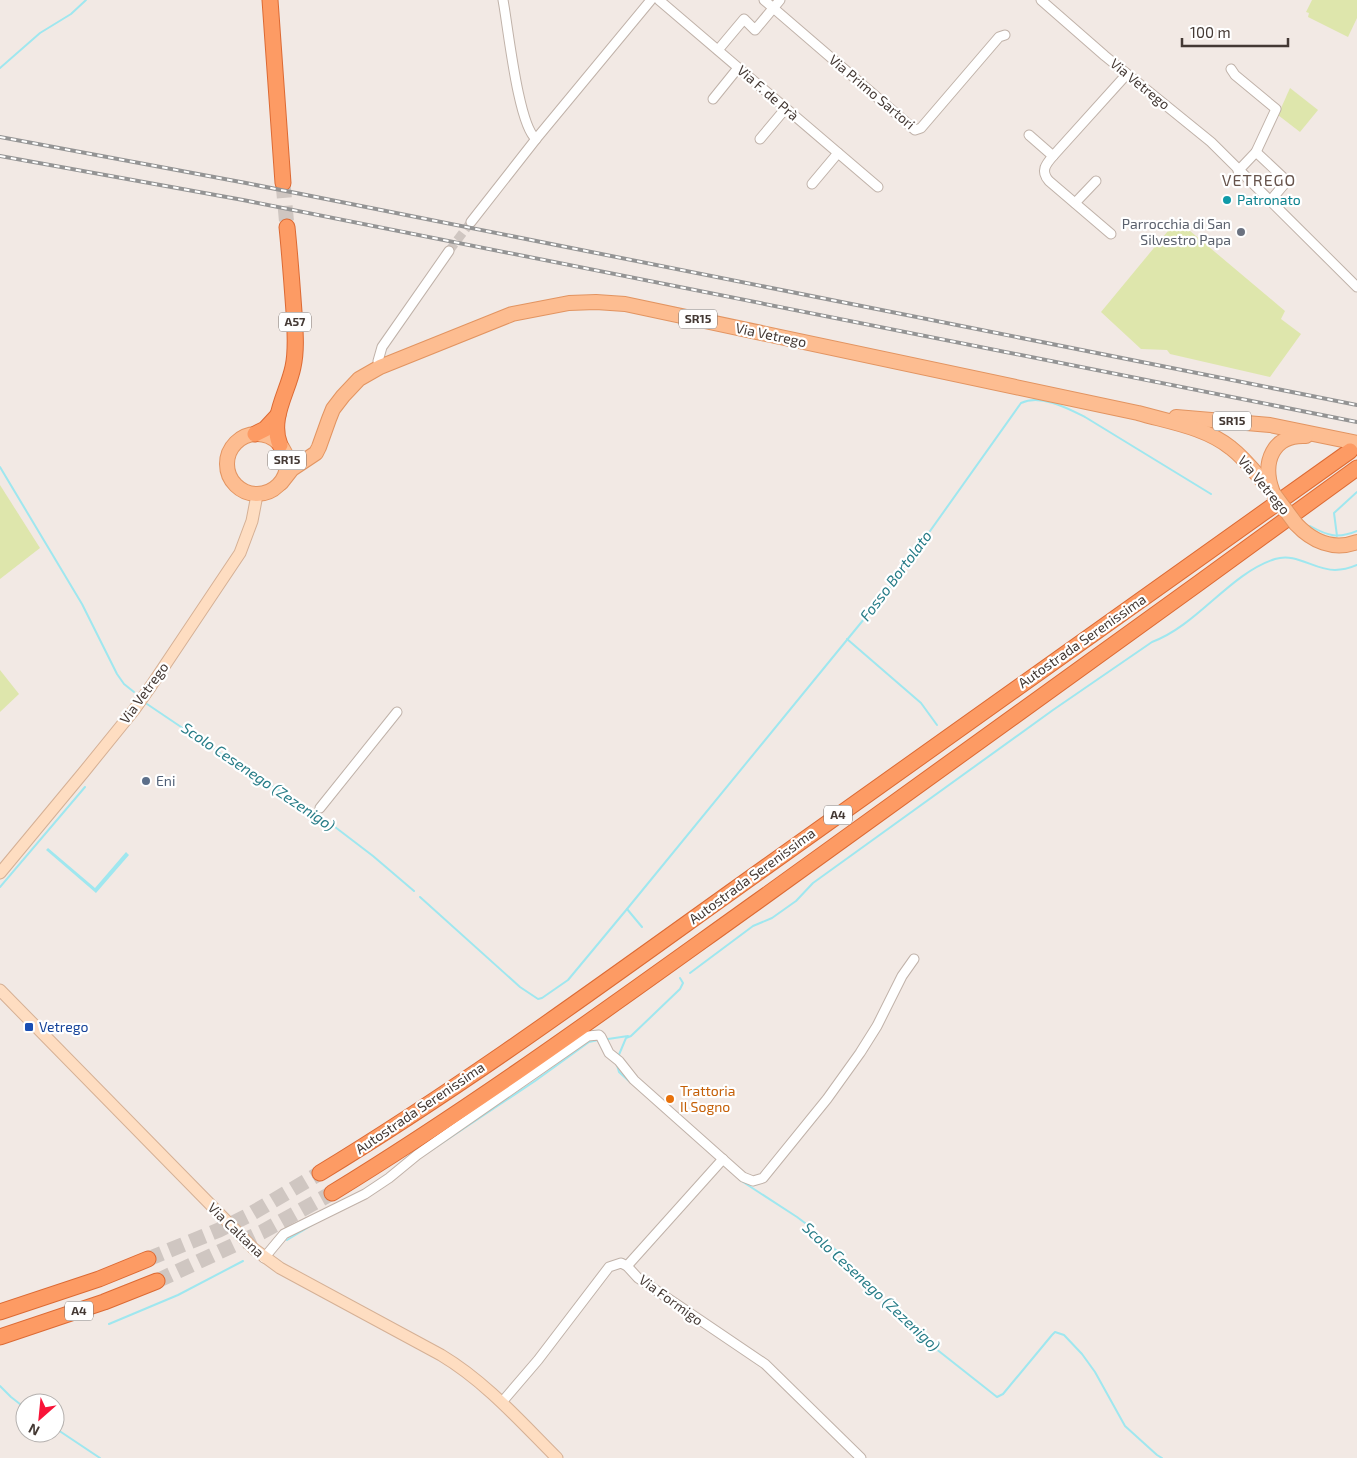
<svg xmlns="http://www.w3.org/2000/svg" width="1357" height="1458" font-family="'Exo 2',sans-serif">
  <rect width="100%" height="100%" fill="#f2e9e4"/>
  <g fill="#dee6ac">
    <path d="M1312 0H1357V18L1348 37 1308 17 1309 13 1306 12Z"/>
    <path d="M1290 88 1318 110 1300 132 1278 115Z"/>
    <path d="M1177 220 1285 311 1281 319 1301 334 1270 377 1170 354 1167 350 1141 349 1101 312Z"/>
    <path d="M0 485 40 548 0 579Z"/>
    <path d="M0 670 19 694 0 712Z"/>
  </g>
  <path fill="#9fe7ef" d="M48 848 95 888 126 852 129 855 96 893 46 850Z"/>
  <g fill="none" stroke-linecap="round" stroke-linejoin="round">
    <g stroke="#9fe7ef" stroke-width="2">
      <path d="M0 68 40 33 71 14 86 0"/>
      <path d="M0 467 82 604 117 674 124 684 134 692"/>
      <path d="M1310 526C1328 536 1338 539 1357 531"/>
      <path d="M1337 536 1334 513 1357 492"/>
      <path d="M847 639 921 703 937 725"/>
      <path d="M147 704 233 762 318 814 373 856 414 891"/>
      <path d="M0 887 85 787"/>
      <path d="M420 897 520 987 538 999 542 998 568 980 627 909 642 927"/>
      <path d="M627 909 891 586 1021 403C1041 394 1067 408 1085 417L1211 494"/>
      <path d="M690 973 753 926 772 918 796 901 813 883 1053 710 1152 642C1198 625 1229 574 1275 559 1296 552 1314 570 1335 570 1342 570 1350 568 1357 565"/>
      <path d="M608 1039 628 1036"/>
      <path d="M618 1057 626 1038 631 1036 680 989 683 983 680 978"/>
      <path d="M617 1065 619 1072 630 1082"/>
      <path d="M418 1159 535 1081 589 1042 598 1040"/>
      <path d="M740 1180 797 1217 809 1226 839 1253 874 1291 921 1337 997 1397 1003 1394 1052 1335 1055 1332 1064 1335 1082 1354 1095 1372 1125 1426 1157 1455 1162 1458"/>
      <path d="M287 1240 317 1222"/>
      <path d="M109 1324 178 1295 243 1261"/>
      <path d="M0 1386 11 1397 25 1408"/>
      <path d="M55 1428 100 1458"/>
    </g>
    <path stroke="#cfc6c1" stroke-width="9" stroke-dasharray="9 4.5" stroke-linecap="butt" d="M449 251 471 222"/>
    <g stroke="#cfc6c1" stroke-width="15" stroke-dasharray="15 8" stroke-linecap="butt">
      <path d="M283 183 287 227"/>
      <path d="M148 1259 219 1230 249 1215 320 1173"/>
      <path d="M157 1281 262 1232 332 1193"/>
    </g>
    <g stroke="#c0b2a9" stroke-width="11">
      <g id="street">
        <path d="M503 0C508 26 518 125 536 139"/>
        <path d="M659 0 878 187"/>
        <path d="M764 0 915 130 921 128 999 37 1005 35"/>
        <path d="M1041 0 1105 56 1211 142 1357 287"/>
        <path d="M718 50 744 19 755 30 780 0"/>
        <path d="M1231 69 1235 75 1276 109 1256 152 1238 171"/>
        <path d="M713 99 738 68"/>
        <path d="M1029 135 1053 156"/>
        <path d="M760 139 786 108"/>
        <path d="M1256 152 1287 181 1270 201"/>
        <path d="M812 184 838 153"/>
        <path d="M1075 203 1096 181"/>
        <path d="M471 222 536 139 651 0"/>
        <path d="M1111 234 1049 181C1040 171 1046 164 1053 156L1127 74"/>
        <path d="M380 367 378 361 382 347 449 251"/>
        <path d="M320 808 397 712"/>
        <path d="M264 1258 284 1234 365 1194 389 1178 417 1155 588 1036 599 1035 601 1037 609 1053 619 1061 634 1080 743 1177 753 1181 763 1178 827 1099 860 1053 877 1026 902 976 914 959"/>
        <path d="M627 1266 723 1159"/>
        <path d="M502 1402 538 1360 609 1267 621 1263 627 1266 638 1278 765 1364 861 1458"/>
      </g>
    </g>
    <g stroke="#d5b095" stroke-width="13">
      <g id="secondary">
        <path d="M0 873 83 773 134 710 151 686 240 553 252 521 257 495"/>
        <path d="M0 990 254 1249 280 1268 441 1355C486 1382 520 1421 557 1458"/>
      </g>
    </g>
    <g stroke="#e29461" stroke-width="16">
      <g id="primary">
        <path d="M1176 417 1270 425 1357 443"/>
        <circle cx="257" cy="464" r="30"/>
        <path d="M281 483 292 469 316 453 319 447 329 419 333 409 343 396 359 379 380 367 512 314 569 303 596 302 625 304 1138 413C1169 422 1205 427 1231 448 1248 461 1259 478 1273 493"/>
        <path d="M1272 490C1262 462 1273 434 1306 436"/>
        <path d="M1296 524C1312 541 1333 551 1357 542"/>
      </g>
    </g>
    <g stroke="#dc6a34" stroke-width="17">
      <g id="highway">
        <path d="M270 0 283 183"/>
        <path d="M255 434 265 429 278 415"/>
        <path d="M280 445C269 419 288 392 293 367 297 349 295 330 294 312 292 284 290 256 287 227"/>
        <path d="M320 1173C473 1080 617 973 763 869 958 729 1154 590 1350 451"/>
        <path d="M332 1193C479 1103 618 1001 758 901 959 757 1158 613 1357 468"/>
        <path d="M0 1312 99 1279 148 1259"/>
        <path d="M0 1337 104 1302 157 1281"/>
      </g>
    </g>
    <use href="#street" stroke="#fff" stroke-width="9"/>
    <use href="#secondary" stroke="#feddc1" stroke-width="11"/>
    <use href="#primary" stroke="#fdbd91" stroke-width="14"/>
    <use href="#highway" stroke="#fd9b64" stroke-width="15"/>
    <g stroke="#949494" stroke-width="4">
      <g id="rail">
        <path d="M0 137 246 183 1357 405"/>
        <path d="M0 156 243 200 1357 422"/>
      </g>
    </g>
    <use href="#rail" stroke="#fff" stroke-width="2" stroke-dasharray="5.5" stroke-linecap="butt"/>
    <g stroke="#e29461" stroke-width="16" stroke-linecap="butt">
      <path id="primary-bridge" d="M1273 493 1296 524"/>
    </g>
    <use href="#primary-bridge" stroke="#fdbd91" stroke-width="14"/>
  </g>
  <circle fill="#0f9aa8" stroke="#fff" stroke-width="2" cx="1227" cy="200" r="5"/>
  <circle fill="#6b7280" stroke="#fff" stroke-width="2" cx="1241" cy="232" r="5"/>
  <circle fill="#5c6f8a" stroke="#fff" stroke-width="2" cx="146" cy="781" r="5"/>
  <rect fill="#1a4fb4" stroke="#fff" stroke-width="2" x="24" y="1022" width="10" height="10" rx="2.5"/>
  <circle fill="#e8710a" stroke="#fff" stroke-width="2" cx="670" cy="1099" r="5"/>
  <g text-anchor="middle" stroke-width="4.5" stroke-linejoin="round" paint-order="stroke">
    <g fill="#fff" stroke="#7c7471" stroke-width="1">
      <rect x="679" y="309.5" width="38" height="19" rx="4"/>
      <rect x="279" y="312.5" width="32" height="19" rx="4"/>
      <rect x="1213" y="411.5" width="38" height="19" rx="4"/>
      <rect x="268" y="450.5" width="38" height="19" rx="4"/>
      <rect x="824" y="805.5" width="28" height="19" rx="4"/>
      <rect x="65" y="1301.5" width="28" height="19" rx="4"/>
    </g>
    <g font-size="12" font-weight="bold" fill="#443934">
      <text x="698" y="323">SR15</text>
      <text x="295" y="326">A57</text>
      <text x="1232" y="425">SR15</text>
      <text x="287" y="464">SR15</text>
      <text x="838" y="819">A4</text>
      <text x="79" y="1315">A4</text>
    </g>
    <g font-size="14" fill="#443934" stroke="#fff">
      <text transform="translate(1140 84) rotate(39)" y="5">Via Vetrego</text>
      <text transform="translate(872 92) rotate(40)" y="5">Via Primo Sartori</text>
      <text transform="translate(768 93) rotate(41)" y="5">Via F. de Prà</text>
      <text transform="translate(771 335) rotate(12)" y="5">Via Vetrego</text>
      <text transform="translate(1264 485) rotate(50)" y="5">Via Vetrego</text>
      <text transform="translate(1082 641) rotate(-35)" y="5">Autostrada Serenissima</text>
      <text transform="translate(144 693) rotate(-54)" y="5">Via Vetrego</text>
      <text transform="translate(752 876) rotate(-36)" y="5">Autostrada Serenissima</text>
      <text transform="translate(420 1108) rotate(-34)" y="5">Autostrada Serenissima</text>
      <text transform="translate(236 1230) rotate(44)" y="5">Via Caltana</text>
      <text transform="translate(671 1300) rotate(36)" y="5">Via Formigo</text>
    </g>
    <g font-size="14" fill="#0d838f" stroke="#fff" text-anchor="start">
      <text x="1237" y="205">Patronato</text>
    </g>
    <g font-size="14" fill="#5b616d" stroke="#fff" text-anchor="end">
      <text x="1231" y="229">Parrocchia di San<tspan x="1231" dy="16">Silvestro Papa</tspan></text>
    </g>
    <g font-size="14" fill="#4e5e75" stroke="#fff" text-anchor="start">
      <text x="156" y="786">Eni</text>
    </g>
    <g font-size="14" fill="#164399" stroke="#fff" text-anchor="start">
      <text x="39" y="1032">Vetrego</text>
    </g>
    <g font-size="14" fill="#c56008" stroke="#fff" text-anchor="start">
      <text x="680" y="1096">Trattoria<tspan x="680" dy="16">Il Sogno</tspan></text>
    </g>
    <g font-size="15" font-style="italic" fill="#277c87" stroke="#fff">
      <text transform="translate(896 576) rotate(-53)" y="5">Fosso Bortolato</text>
      <text transform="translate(258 777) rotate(34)" y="5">Scolo Cesenego (Zezenigo)</text>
      <text transform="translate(871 1287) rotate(43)" y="5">Scolo Cesenego (Zezenigo)</text>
    </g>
    <g font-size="16" letter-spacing="1" fill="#66534b" stroke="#fff">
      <text x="1259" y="186">VETREGO</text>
    </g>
  </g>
  <g transform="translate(40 1418) rotate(207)"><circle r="24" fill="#ffffff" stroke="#b4b0ae"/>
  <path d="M0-4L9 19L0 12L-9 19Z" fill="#f81438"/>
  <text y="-8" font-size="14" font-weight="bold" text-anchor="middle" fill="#443934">N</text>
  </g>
  <path d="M1182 38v8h106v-8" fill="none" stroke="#443934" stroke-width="2.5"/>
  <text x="1190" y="38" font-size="15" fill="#443934" stroke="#ffffff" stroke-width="4" paint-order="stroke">100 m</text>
</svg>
